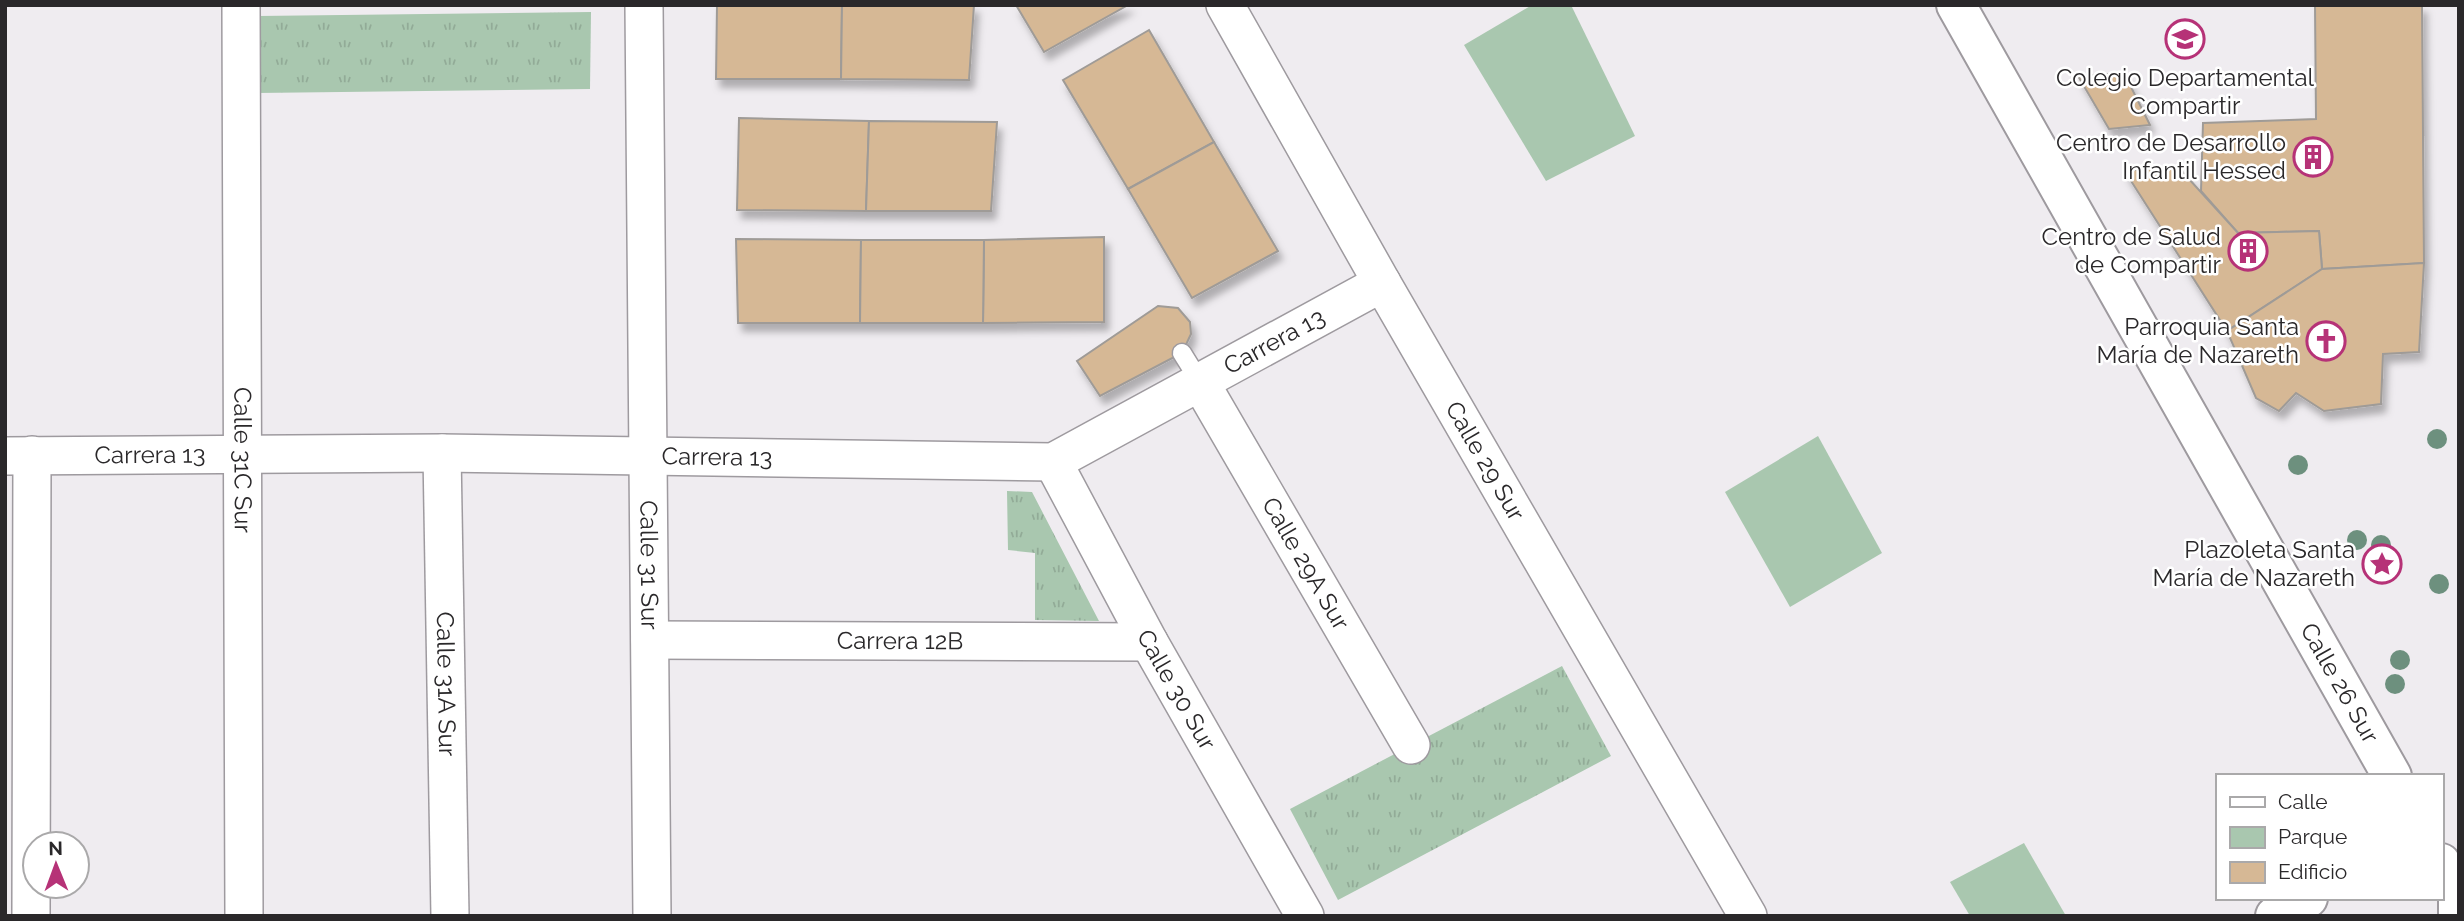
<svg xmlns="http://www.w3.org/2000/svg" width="2464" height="921" font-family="Raleway,sans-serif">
  <defs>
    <pattern id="grass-tufts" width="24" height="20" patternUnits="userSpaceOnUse" patternTransform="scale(1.75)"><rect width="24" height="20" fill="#a9c7af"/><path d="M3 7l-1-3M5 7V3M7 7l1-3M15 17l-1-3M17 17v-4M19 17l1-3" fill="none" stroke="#92ab97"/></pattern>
    <filter id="shadow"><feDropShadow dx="4.5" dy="8" stdDeviation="3.5" flood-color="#0004"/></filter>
  </defs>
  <rect width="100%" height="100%" fill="#efecf0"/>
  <g fill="url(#grass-tufts)">
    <path d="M591 12 590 89 257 93 258 16Z"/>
    <path d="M1007 491 1032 492 1099 621 1035 620V553L1008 550Z"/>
    <path d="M1562 666 1611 756 1338 900 1290 809Z"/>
  </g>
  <g fill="#a9c7af">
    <path d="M1532 5H1571L1635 136 1546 181 1464 45Z"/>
    <path d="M1818 436 1882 553 1790 607 1725 492Z"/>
    <path d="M2024 843 2066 916H1970L1950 882Z"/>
  </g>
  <g fill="#d6b895" stroke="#9f9b97" stroke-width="2" filter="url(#shadow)">
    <path d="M717 5H842L841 79H716Z"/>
    <path d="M842 5H974L969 80 841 79Z"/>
    <path d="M1016 5H1128L1044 52Z"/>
    <path d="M2315 5H2422L2424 263 2322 269 2319 231 2238 233 2201 191 2203 123 2316 119Z"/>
    <path d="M1149 30 1214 142 1128 189 1063 80Z"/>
    <path d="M2124 73 2150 125 2109 129 2078 76Z"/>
    <path d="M739 118 869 121 866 211 737 210Z"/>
    <path d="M869 121 997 122 991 211H866Z"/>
    <path d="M1214 142 1278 251 1192 298 1128 189Z"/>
    <path d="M2179 168 2238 233 2319 231 2322 269 2227 331 2124 170Z"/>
    <path d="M1104 237V322L983 323 984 240Z"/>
    <path d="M736 239 861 240 860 323H738Z"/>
    <path d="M861 240H984L983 323H860Z"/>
    <path d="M2424 263 2419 352 2383 354 2381 404 2324 411 2296 393 2279 411 2256 398 2227 331 2322 269Z"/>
    <path d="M1158 306 1178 308 1190 322 1191 334 1182 353 1100 396 1077 361Z"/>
  </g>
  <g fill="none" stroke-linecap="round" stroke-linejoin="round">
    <g stroke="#9e9a9f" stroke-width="21">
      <path id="service" d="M1182 353 1200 382"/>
    </g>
    <g stroke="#9e9a9f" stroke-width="40">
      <g id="minor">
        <path id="s1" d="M241 5 244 916"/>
        <path id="s2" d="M644 5 652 916"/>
        <path id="s3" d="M1225 5 1382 283 1748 916"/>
        <path id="s4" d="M1200 382 1411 745"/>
        <path id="s5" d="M442 453 450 916"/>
        <path id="s6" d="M5 456 442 453 1053 462 1382 283"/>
        <path id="s7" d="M1053 462 1149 642 1305 916"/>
        <path id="s8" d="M650 640 1149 642"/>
        <path d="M31 916 32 455"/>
      </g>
    </g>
    <g stroke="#9e9a9f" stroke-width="42">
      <g id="tertiary">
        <path id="s9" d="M1956 5 2392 776"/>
        <path d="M2441 863 2458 892V916"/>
        <path d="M2275 916 2308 898"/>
      </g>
    </g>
    <use href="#service" stroke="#fff" stroke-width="18"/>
    <use href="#minor" stroke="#fff" stroke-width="37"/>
    <use href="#tertiary" stroke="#fff" stroke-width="38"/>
  </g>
  <g fill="#6d907e">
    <circle cx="2437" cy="439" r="10"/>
    <circle cx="2298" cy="465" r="10"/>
    <circle cx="2357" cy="540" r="10"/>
    <circle cx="2381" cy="545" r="10"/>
    <circle cx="2439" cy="584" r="10"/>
    <circle cx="2400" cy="660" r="10"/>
    <circle cx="2395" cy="684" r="10"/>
  </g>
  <defs>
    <g id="school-ring" transform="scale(2.0125)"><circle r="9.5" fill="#fff" stroke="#b63277" stroke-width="1.5"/><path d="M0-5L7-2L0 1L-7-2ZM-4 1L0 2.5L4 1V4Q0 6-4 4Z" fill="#b63277"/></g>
    <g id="building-ring" transform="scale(2.0125)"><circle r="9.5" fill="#fff" stroke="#b63277" stroke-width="1.5"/><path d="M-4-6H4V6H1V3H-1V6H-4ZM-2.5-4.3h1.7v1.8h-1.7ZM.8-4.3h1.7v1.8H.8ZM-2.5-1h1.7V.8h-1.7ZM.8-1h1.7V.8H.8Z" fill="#b63277"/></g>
    <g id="church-ring" transform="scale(2.0125)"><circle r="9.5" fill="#fff" stroke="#b63277" stroke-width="1.5"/><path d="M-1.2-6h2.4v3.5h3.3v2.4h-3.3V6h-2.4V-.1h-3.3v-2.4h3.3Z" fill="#b63277"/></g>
    <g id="sight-ring" transform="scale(2.0125)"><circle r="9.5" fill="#fff" stroke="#b63277" stroke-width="1.5"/><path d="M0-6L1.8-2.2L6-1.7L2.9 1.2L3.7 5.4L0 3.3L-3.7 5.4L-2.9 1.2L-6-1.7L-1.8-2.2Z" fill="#b63277"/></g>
  </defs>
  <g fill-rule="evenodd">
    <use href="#school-ring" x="2185" y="39"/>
    <use href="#building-ring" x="2313" y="157"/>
    <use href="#building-ring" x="2248" y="251"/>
    <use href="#church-ring" x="2326" y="341"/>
    <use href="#sight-ring" x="2382" y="564"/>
  </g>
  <g text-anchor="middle" stroke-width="5" stroke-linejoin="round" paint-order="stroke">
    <g font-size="24" fill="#2a282a" stroke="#fff" text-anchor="end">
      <text x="2185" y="86" text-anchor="middle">Colegio Departamental<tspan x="2185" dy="28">Compartir</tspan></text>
      <text x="2286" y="151">Centro de Desarrollo<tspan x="2286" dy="28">Infantil Hessed</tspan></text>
      <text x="2221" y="245">Centro de Salud<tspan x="2221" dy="28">de Compartir</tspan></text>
      <text x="2299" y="335">Parroquia Santa<tspan x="2299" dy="28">María de Nazareth</tspan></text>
      <text x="2355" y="558">Plazoleta Santa<tspan x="2355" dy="28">María de Nazareth</tspan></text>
    </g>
    <g font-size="24" fill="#2a282a" stroke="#fff">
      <text dy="8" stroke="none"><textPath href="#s6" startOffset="1300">Carrera 13</textPath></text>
      <text dy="8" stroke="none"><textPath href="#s6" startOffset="145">Carrera 13</textPath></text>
      <text dy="8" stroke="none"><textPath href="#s6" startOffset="712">Carrera 13</textPath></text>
      <text dy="8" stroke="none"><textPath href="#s1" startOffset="455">Calle 31C Sur</textPath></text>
      <text dy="8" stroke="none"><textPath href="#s3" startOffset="525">Calle 29 Sur</textPath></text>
      <text dy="8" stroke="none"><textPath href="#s4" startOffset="210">Calle 29A Sur</textPath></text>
      <text dy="8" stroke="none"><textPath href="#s2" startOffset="560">Calle 31 Sur</textPath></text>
      <text dy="8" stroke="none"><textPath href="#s8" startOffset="250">Carrera 12B</textPath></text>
      <text dy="8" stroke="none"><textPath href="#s9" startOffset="779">Calle 26 Sur</textPath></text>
      <text dy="8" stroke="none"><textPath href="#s5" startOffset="231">Calle 31A Sur</textPath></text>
      <text dy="8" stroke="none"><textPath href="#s7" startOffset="259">Calle 30 Sur</textPath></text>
    </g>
  </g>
  <rect width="2464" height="921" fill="none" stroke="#2a282a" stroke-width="14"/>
  <rect x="2216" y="774" width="228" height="126" fill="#ffffff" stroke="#aaa9aa" stroke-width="2"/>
  <rect x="2230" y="797" width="35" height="10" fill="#ffffff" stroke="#aaa9aa" stroke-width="2"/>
  <text x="2278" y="809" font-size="21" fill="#2a282a">Calle</text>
  <rect x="2230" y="827" width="35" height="21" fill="#a9c7af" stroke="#aaa9aa" stroke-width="2"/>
  <text x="2278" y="844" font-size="21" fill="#2a282a">Parque</text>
  <rect x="2230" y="862" width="35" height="21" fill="#d6b895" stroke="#aaa9aa" stroke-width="2"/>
  <text x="2278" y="879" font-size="21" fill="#2a282a">Edificio</text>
  <g transform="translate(56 865) rotate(359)"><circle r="33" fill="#ffffff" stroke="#aaa9aa" stroke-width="2"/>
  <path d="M0-5L12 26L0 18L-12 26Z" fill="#b63277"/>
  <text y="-10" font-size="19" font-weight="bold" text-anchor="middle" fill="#2a282a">N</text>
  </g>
</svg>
